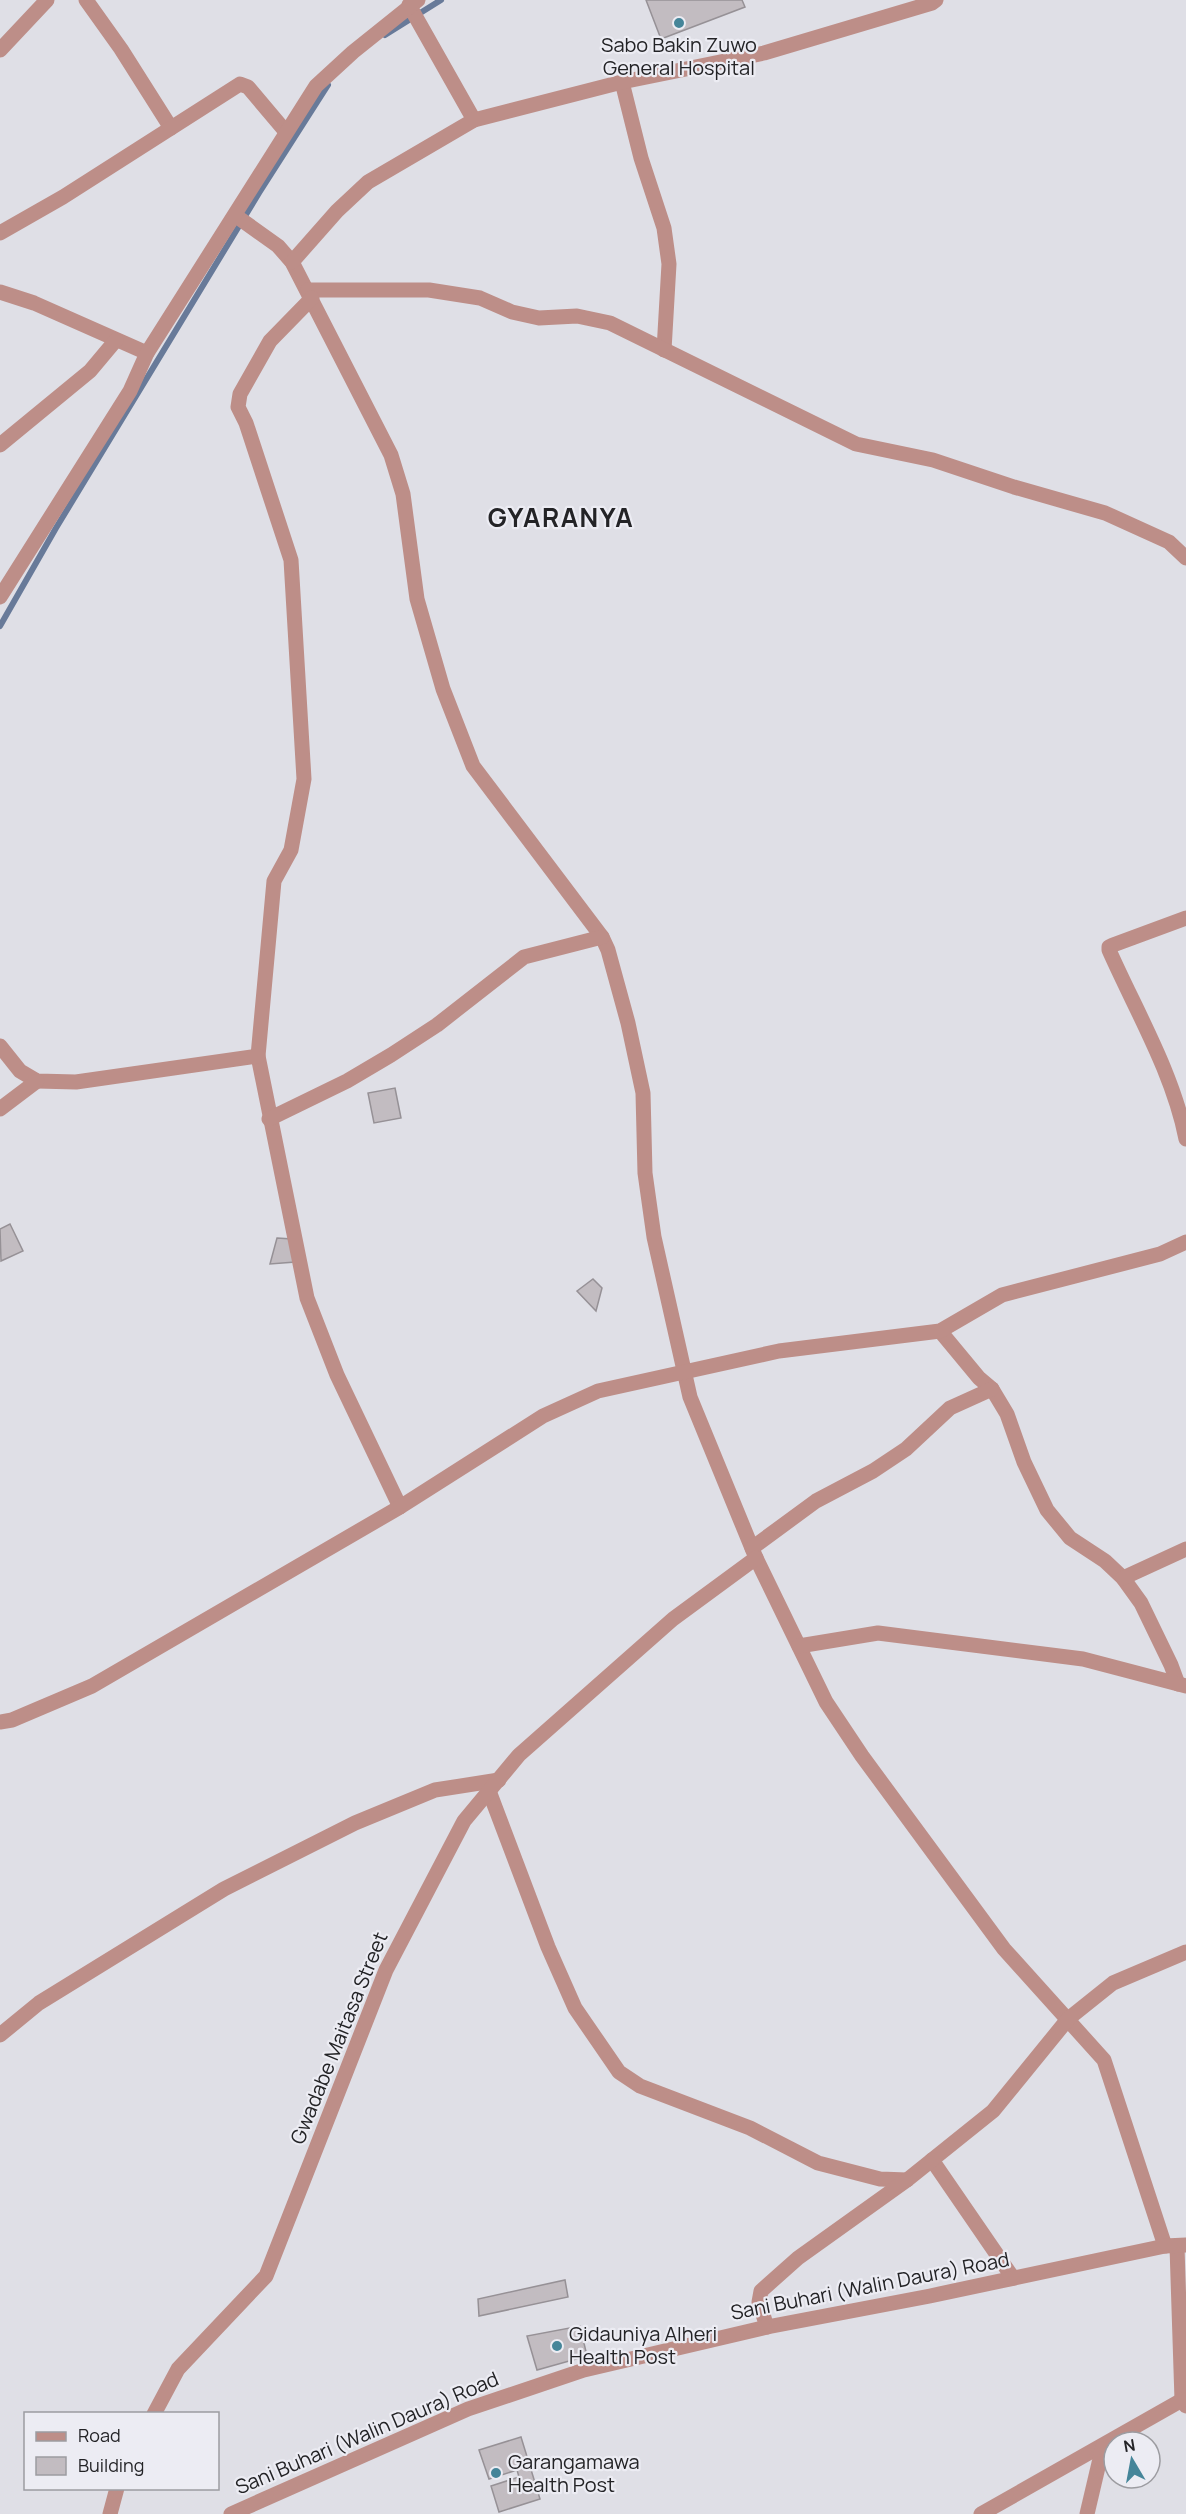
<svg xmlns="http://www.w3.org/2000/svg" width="1186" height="2514" font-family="Manrope,sans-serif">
  <rect width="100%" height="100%" fill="#dfdfe6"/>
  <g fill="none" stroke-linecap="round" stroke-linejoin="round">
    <g stroke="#687a99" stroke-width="6">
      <path d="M385 35 441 0"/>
      <path d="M0 626 56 528 259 193 328 85"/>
    </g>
  </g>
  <g fill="#c2bcc1" stroke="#969196" stroke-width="1.5">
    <path d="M646 0H742L745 7 661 39Z"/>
    <path d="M395 1088 401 1118 374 1123 368 1093Z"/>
    <path d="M10 1224 23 1251 1 1261 0 1229Z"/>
    <path d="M277 1238 292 1239 295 1262 270 1264Z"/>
    <path d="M593 1279 602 1288 596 1311 577 1291Z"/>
    <path d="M565 2280 568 2297 479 2316 478 2299Z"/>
    <path d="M580 2326 587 2356 537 2370 527 2336Z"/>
    <path d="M521 2437 540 2499 499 2512 491 2486 519 2477 517 2470 489 2479 479 2450Z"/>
  </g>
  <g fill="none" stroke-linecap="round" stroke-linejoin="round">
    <g stroke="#bd8e88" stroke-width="15">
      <path d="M86 0 121 49 171 128"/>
      <path d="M409 5 474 120"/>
      <path d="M0 50 47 0"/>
      <path d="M622 82 641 158 664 228 669 264 664 350"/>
      <path d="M236 216 278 246 292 262 391 455 403 494 417 599 443 689 473 766 602 937 608 950 628 1023 643 1093 645 1173 654 1237 690 1397 756 1558 826 1702 862 1756 1004 1949 1104 2060 1165 2246"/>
      <path d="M0 233 63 197 240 84 248 87 286 132"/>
      <path d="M292 262 337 211 368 182 474 120 622 82 764 53 932 3 936 0"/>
      <path d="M308 290H429L480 298 512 312 539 318 577 316 610 323 856 444 933 460 1014 487 1105 513 1169 542 1186 558"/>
      <path d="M0 292 34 303 147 353"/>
      <path d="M312 298 270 341 240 394 238 407 246 423 291 560 304 779 291 850 274 881 258 1056 307 1298 337 1375 400 1507"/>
      <path d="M0 445 90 371 116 340"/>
      <path d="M0 597 130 391 147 353 316 86 353 52 418 0"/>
      <path d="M1186 918 1113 945 1109 947V950C1136 1011 1173 1073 1186 1139"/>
      <path d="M0 1046 20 1071 37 1081 76 1082 258 1056"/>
      <path d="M0 1109 37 1081"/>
      <path d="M269 1119 347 1081 391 1055 437 1025 524 957 602 937"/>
      <path d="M940 1331 979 1378 992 1389 1007 1414 1024 1462 1047 1510 1070 1538 1105 1561 1123 1578 1141 1603 1171 1665 1178 1684"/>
      <path d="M752 1548 816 1501 873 1471 906 1449 950 1408 992 1389"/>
      <path d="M1123 1578 1186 1549"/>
      <path d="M799 1646 878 1633 1083 1659 1186 1686"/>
      <path d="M0 1722 12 1720 92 1686 400 1507 543 1416 598 1391 779 1351 940 1331 1002 1295 1160 1254 1186 1242"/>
      <path d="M489 1791 548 1947 575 2008 619 2072 640 2086 750 2128 818 2163 880 2179 907 2180"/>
      <path d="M0 2035 39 2003 224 1889 355 1823 435 1790 499 1780"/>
      <path d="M932 2160 1013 2278"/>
      <path d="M1177 2247 1182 2400 1186 2406"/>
      <path d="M767 2327 759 2302 761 2291 771 2282 798 2258 907 2180 993 2111 1068 2019 1113 1983 1186 1952"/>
      <path d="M154 2414 178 2369 266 2276 386 1970 464 1821 519 1755 673 1619 756 1558"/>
      <path d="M110 2514 117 2488"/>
      <path d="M981 2514 1182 2400"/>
      <path d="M1087 2514 1103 2446"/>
    </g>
    <path stroke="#bd8e88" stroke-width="15" d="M231 2514 468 2409 584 2370 767 2327 930 2296 1165 2246 1186 2245"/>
  </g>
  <g fill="#458599" stroke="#ececf3" stroke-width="2">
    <circle cx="679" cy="23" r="6"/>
    <circle cx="557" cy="2346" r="6"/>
    <circle cx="496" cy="2473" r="6"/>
  </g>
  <g text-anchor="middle" stroke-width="4.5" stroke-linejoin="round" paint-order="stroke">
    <g font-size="20" fill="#232326" stroke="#ececf3" text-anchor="start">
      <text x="679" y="52" text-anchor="middle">Sabo Bakin Zuwo<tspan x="679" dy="23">General Hospital</tspan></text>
      <text x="569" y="2341">Gidauniya Alheri<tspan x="569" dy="23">Health Post</tspan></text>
      <text x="508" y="2469">Garangamawa<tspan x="508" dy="23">Health Post</tspan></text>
    </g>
    <g font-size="20" fill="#232326" stroke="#ececf3">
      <text transform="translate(339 2038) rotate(-68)" y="7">Gwadabe Maitasa Street</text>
      <text transform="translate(870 2286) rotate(-11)" y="7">Sani Buhari (Walin Daura) Road</text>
      <text transform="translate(367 2433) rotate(-23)" y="7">Sani Buhari (Walin Daura) Road</text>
    </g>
    <g font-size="26" font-weight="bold" letter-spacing="1.5" fill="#232326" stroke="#ececf3">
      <text x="561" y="527">GYARANYA</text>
    </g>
  </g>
  <rect x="24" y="2412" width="195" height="78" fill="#ececf3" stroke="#9c9ca1" stroke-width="1.5"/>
  <rect x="36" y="2432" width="30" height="9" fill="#bd8e88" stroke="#9c9ca1" stroke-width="1.5"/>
  <text x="78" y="2442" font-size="18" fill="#232326">Road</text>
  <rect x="36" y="2457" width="30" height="18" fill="#c2bcc1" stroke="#9c9ca1" stroke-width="1.5"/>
  <text x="78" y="2472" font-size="18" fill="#232326">Building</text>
  <g transform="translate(1132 2460) rotate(350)"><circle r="28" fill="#ececf3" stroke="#9c9ca1" stroke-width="1.5"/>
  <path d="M0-4.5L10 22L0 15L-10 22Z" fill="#458599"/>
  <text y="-9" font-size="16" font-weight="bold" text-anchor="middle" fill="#232326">N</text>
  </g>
</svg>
